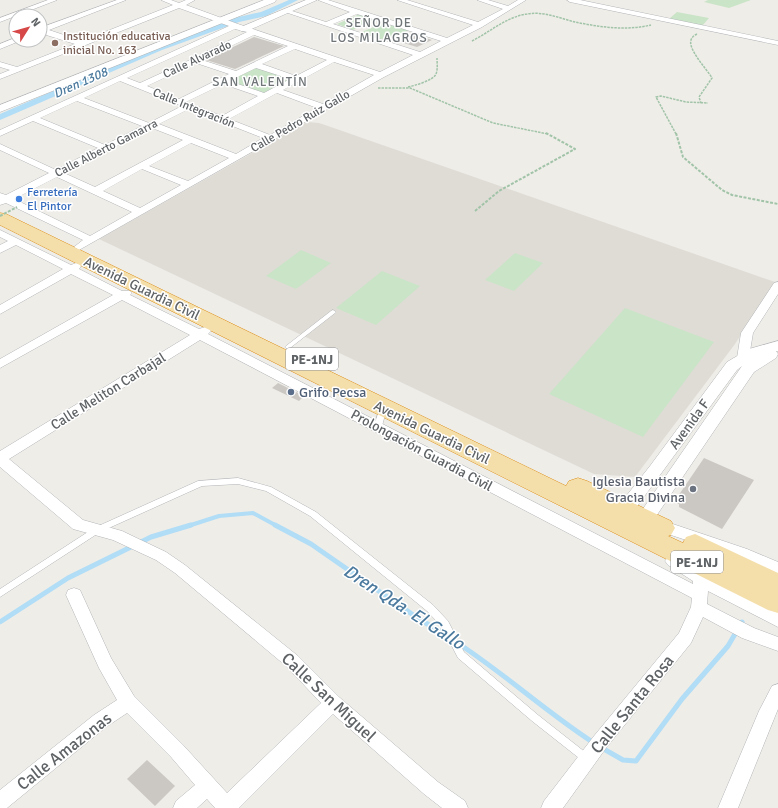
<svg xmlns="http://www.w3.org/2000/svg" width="778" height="808" font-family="Signika,sans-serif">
  <rect width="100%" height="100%" fill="#efede8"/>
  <path fill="#dfdcd6" d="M307 122 319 123 328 126 775 282 735 344 635 477 594 474 99 239Z"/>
  <g fill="#cae4c7">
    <path d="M708 0H751L729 8 704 2Z"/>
    <path d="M677 12 709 18 702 26 669 19Z"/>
    <path d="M360 14 375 19 353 30 337 24Z"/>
    <path d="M385 22 409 30 386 41 362 32Z"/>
    <path d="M256 66 293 79 264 93 227 81Z"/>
    <path d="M301 250 331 263 296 289 266 276Z"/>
    <path d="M515 253 543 263 514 291 485 280Z"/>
    <path d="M382 271 420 286 376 325 336 308Z"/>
    <path d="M625 308 714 342 643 437 549 394Z"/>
  </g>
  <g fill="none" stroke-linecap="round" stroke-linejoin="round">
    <path stroke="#b1ddf6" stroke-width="4" d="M188 526 219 516 253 513 277 526"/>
    <g stroke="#b1ddf6" stroke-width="5">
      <path d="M275 525 311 544 419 619 451 638"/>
      <path d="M139 543 151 537 191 525"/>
      <path d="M0 622 68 578 133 546"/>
      <path d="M456 642C504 673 546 712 594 743"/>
      <path d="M602 748 623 760 636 761 682 699 728 646 742 622"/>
    </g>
    <path fill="#b1ddf6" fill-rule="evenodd" d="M289 0H298L266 16 239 22 162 50 0 120V114L156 46 234 18 261 12Z"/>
  </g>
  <g fill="#cbc8c4">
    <path d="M412 34 417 35 432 40 417 47 397 41Z"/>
    <path d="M254 37 284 46 235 69 206 60Z"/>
    <path d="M278 383 304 396 299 401 272 388Z"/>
    <path d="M704 458 754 480 722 529 679 507V504L674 502Z"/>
    <path d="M147 760 175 786 155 806 127 779Z"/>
  </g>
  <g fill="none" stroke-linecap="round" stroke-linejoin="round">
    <g stroke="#b3b5b8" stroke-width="1">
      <g id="service">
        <path d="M333 310 336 312 335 313 290 348H286L285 347 286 346 331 311Z"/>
        <path d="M381 405H385L387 407 382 426 378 429 374 426Z"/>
        <path d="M238 478 271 487 316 512 433 605 448 621 464 652 538 715 590 756 592 759 590 762 587 764 584 762 532 721 458 658 442 627 427 611 310 516 266 491 238 484 202 486 100 532 0 597V589L94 528 198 481Z"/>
      </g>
    </g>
    <g stroke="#b3b5b8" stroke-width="1">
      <g id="minor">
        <path d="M48 0H57L0 22V18Z"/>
        <path d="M117 0H126L49 30 82 41 173 5 161 0H171L179 3 186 0H195L186 5 238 24 380 72 413 55 282 11 286 9 326 22 350 12 318 0H328L447 38 473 25 397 0H407L478 22 503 9 477 0H488L508 6 518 0H526L482 27 384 77 79 250 74 247 83 240 6 203 0 205V193L6 195 49 173 0 150V144L56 170 98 148 33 121 0 136V130L229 26 179 8 0 79V74L10 70 0 67V62L17 67 75 44 40 33V28ZM357 14 441 41 420 52 333 24ZM235 29 247 32 195 57H190V60L140 83 127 78ZM254 35 288 46 236 71 202 60ZM295 49 327 60 296 76 262 64ZM334 62 374 75 323 104 283 90ZM196 63 229 74 179 99 147 86ZM256 68 290 79 264 93 229 81ZM120 81 182 106 149 123 84 98ZM223 84 258 96 222 116 186 102ZM277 93 317 108 270 135 229 119ZM77 101 142 126 105 145 40 118ZM189 109 263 138 236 154 159 124ZM152 128 183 140 95 187 64 173ZM191 143 229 158 188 181 149 166ZM142 169 181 185 140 208 103 191ZM57 177 132 212 90 236 14 199Z"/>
        <path d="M567 0H580L778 41V45L570 2Z"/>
        <path d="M15 38 16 40H22L0 49V44Z"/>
        <path d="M0 230 71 265 76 263 80 264 81 266 79 269 122 291H130L132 293 130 295 199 329 205 327 209 328 211 331 208 334 693 584V581L668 565 665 561 668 557 673 555 678 557 731 588 778 612V627L708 591 707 604 754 628 778 637V651L742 638 703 617 691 643 606 748 563 808H541L544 801 594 736 679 633 691 607 692 598 200 340 9 459 83 520 122 531 166 552 185 565 298 656 339 697 438 782 465 801 468 808H442L424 794 333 714 239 808H215L207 799 197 808H173L176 801 195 785 171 757 127 713 106 727 7 808H0V790L94 715 117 700 99 668 66 595 68 590 74 588 80 590 111 658 134 696 183 745 227 793 321 703 286 666 175 573 156 560 113 540 73 529 0 467V451L190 335 122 300 0 368V359L113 295 71 274 0 314V305L63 269 16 245 0 253V245L8 241 0 237Z"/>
        <path d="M778 282V294L753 333 749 357 758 366 756 369C748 371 741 365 737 358L741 333 774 283Z"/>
        <path d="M658 519 747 549 778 562V575L737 557 653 529 651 525 653 521Z"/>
        <path d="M778 684V709L738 808H718L759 711 772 686Z"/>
      </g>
    </g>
    <g stroke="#b3b5b8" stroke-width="1">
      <g id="tertiary">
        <path d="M264 0H276L275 2 0 112V105Z"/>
        <path d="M306 0H317L247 31H241L239 29 241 27Z"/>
        <path d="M778 341V351H776L778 354 776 358 754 372 644 534 638 536 632 534 629 529 742 366 737 370 624 524 618 526 612 524 609 519 612 514 650 466 727 362 749 349Z"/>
      </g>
    </g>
    <g stroke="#dd901a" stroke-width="1">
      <path id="trunk" d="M0 213 6 214 566 486 569 481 578 478 587 481 671 521 675 528 671 535 668 536 683 543 686 537 695 534 778 573V613L768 610 0 225Z"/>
    </g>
    <g stroke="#a1c4a8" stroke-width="1.5" stroke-dasharray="2.5 1" stroke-linecap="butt">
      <path d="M697 34C695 35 693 36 692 38 685 47 707 69 712 78L699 97 701 103"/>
      <path d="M472 41C490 32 506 17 527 14 543 11 559 18 575 22 599 27 626 31 651 25"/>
      <path d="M408 87C414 86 434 80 436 74 438 69 437 63 437 58"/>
      <path d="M378 88H410L493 123 548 134"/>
      <path d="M676 134 656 97 661 96 686 102 708 103"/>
    </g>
    <g stroke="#a1c4a8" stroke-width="2" stroke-dasharray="3 1.5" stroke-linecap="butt">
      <path d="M676 133 683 157 722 190 732 195 778 204"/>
      <path d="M475 211 499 191 575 149 546 133"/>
    </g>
    <use href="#service" fill="#fff" fill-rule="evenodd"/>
    <use href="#minor" fill="#fff" fill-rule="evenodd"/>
    <use href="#tertiary" fill="#fff" fill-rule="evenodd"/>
    <use href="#trunk" fill="#f4deaa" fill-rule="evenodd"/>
    <path stroke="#a1c4a8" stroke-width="2" stroke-dasharray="3 1.5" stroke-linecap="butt" d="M0 216 17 207"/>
  </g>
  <circle fill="#8d6e63" stroke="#fff" stroke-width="1.5" cx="55" cy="43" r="4"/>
  <circle fill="#3f7fe0" stroke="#fff" stroke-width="1.5" cx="19" cy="199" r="4"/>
  <circle fill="#5c6f8a" stroke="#fff" stroke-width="1.5" cx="291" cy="392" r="4"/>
  <circle fill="#6b7280" stroke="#fff" stroke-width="1.5" cx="693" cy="489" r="4"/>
  <g text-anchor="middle" stroke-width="3" stroke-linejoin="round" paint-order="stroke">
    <g font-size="12" fill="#785e54" stroke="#fff" text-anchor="start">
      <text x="63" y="40">Institución educativa<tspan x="63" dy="14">inicial No. 163</tspan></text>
    </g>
    <g font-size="12" fill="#5f6366" stroke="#fff">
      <text transform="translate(197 59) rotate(-25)" y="4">Calle Alvarado</text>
      <text transform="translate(194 108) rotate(22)" y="4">Calle Integración</text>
      <text transform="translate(300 121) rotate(-30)" y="4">Calle Pedro Ruiz Gallo</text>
      <text transform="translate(106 148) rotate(-27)" y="4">Calle Alberto Gamarra</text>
    </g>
    <g font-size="12" fill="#366cbe" stroke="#fff" text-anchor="start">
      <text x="27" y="196">Ferretería<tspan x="27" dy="14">El Pintor</tspan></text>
    </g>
    <g font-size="13" letter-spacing="1" fill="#707578" stroke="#fff">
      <text x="379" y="27">SEÑOR DE<tspan x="379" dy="15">LOS MILAGROS</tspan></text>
      <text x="260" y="86">SAN VALENTÍN</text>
    </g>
    <g font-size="13" font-style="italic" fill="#4c7a9e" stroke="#fff">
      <text transform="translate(80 82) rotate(-24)" y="5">Dren 1308</text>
    </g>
    <g fill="#fff" stroke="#8f9294" stroke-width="1">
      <rect x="286" y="348" width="52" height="22" rx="3"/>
      <rect x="671" y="551" width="52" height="22" rx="3"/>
    </g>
    <g font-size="13" font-weight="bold" fill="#5f6366">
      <text x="312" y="364">PE-1NJ</text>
      <text x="697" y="567">PE-1NJ</text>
    </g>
    <g font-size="14" fill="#5f6366" stroke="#fff">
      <text transform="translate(142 288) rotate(26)" y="5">Avenida Guardia Civil</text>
      <text transform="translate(108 391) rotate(-32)" y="5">Calle Meliton Carbajal</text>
      <text transform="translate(689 424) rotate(-54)" y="5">Avenida F</text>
      <text transform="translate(432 432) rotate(26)" y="5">Avenida Guardia Civil</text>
      <text transform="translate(422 450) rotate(28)" y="5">Prolongación Guardia Civil</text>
    </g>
    <g font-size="14" fill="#4e5e75" stroke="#fff" text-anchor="start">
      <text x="299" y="397">Grifo Pecsa</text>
    </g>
    <g font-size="14" fill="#5b616d" stroke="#fff" text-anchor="end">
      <text x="685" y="486">Iglesia Bautista<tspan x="685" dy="16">Gracia Divina</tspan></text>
    </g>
    <g font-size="17" fill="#5f6366" stroke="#fff">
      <text transform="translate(329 697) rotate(43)" y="6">Calle San Miguel</text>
      <text transform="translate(632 704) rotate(-51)" y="6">Calle Santa Rosa</text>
      <text transform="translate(64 751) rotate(-38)" y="6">Calle Amazonas</text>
    </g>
    <g font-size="18" font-style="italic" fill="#4c7a9e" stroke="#fff">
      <text transform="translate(404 607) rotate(33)" y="6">Dren Qda. El Gallo</text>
    </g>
  </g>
  <g transform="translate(28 28) rotate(53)"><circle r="19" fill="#ffffff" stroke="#bfc1c2"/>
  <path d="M0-3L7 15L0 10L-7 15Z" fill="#d64747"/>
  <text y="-6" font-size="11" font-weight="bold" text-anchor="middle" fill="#5f6366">N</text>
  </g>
</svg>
